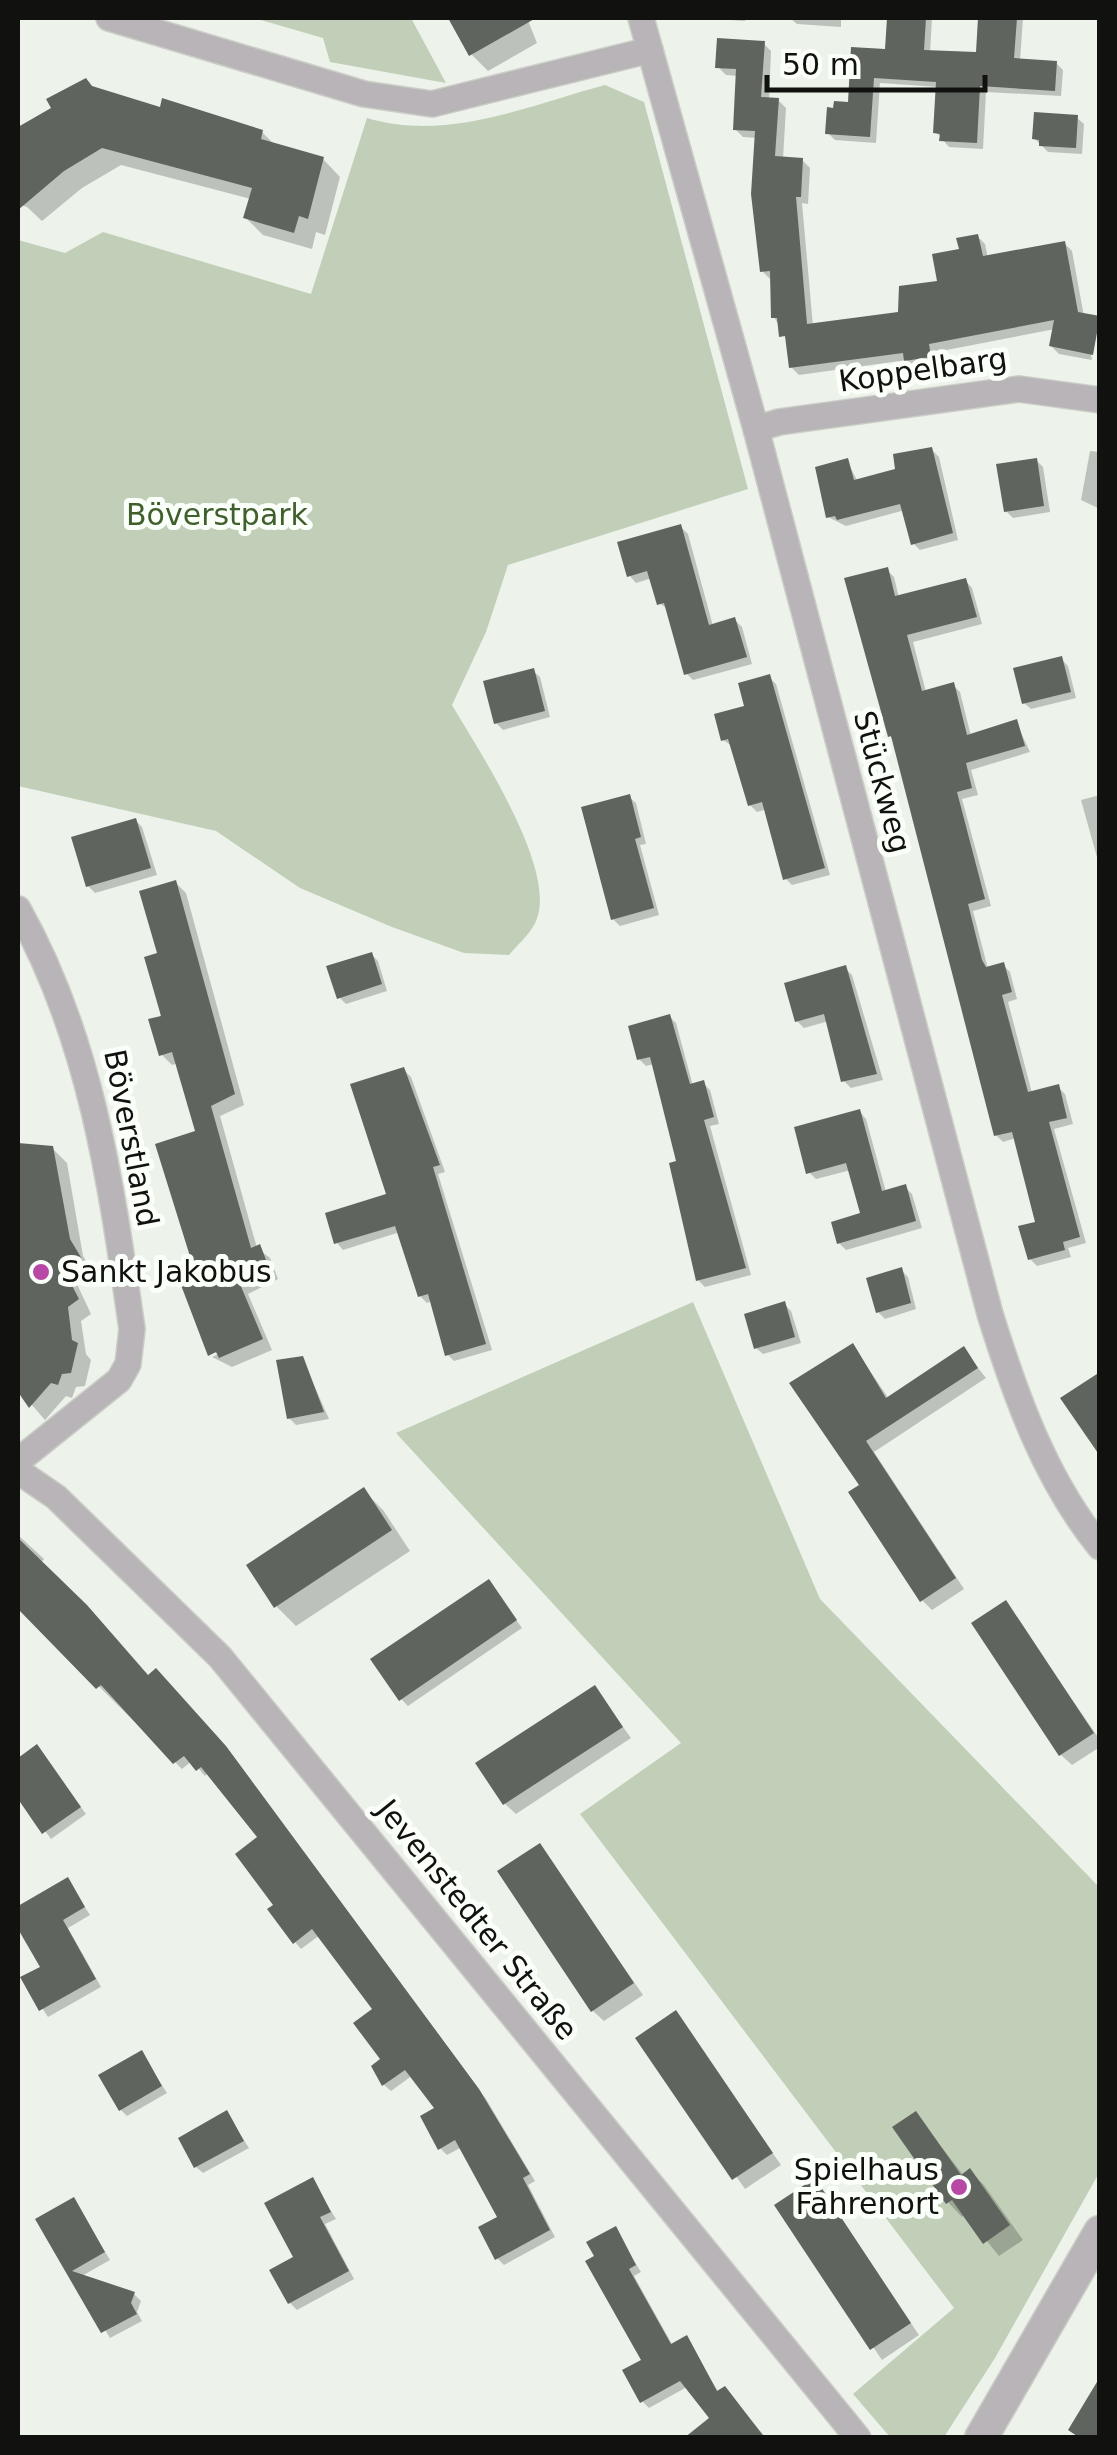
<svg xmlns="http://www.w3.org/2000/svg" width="1117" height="2455" font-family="'DejaVu Sans',sans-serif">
  <rect width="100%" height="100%" fill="#edf2ea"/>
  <g fill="#c1cfb8">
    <path d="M254 18H411L446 83 330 62 323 38Z"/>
    <path d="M605 85 644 102 748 489 508 565 486 632 452 705C477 748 563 876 534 925 528 936 517 945 509 955L464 953 392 927 300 888 216 831 18 786V240L65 253 103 232 311 294 367 118C447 142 527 106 605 85Z"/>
    <path d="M693 1302 820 1599 1099 1887V2173L995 2358 944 2437H890L853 2394 954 2308 580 1814 681 1743 396 1433Z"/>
  </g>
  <g fill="#0003">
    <path d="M450 18H527L537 43 488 71 471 54Z"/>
    <path d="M699 18H745V21Z"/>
    <path d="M790 18H841V27L797 24Z"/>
    <path d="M890 18H932L930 53 978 55 981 18H1023L1020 61 1056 63 1063 70 1061 96 986 92 983 149 949 147 936 132 938 87 880 83 876 143 835 140 828 133 887 51Z"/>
    <path d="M763 43 771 51 769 100H778L786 108 783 159 802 160 810 168 808 204 802 203 813 326 900 314 940 284 977 236 985 244 988 258 1064 243 1072 251 1092 360 1059 354 1051 346 1055 329 936 352 937 364 914 368 907 360 799 375 791 367 788 342 774 317 770 279 762 271 757 138 743 137 735 129 738 76 726 75 718 67Z"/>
    <path d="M94 90 161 110 262 132 276 146 323 159 340 177 325 235 316 232 312 249 263 235 245 217 251 199 121 165 82 188 42 221 27 207 18 204V129Z"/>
    <path d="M1077 118 1084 124 1082 154 1048 152 1034 138Z"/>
    <path d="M932 450 939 457 958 540 920 550 913 543 905 510 846 526 828 517 847 461 858 482 898 471Z"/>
    <path d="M1090 451 1100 452V509L1081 500Z"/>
    <path d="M1036 460 1043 467 1050 512 1013 518 1006 511Z"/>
    <path d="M681 527 688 534 713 626 735 620 742 627 752 664 693 680 686 673 668 609 659 603 652 578 636 583 630 576Z"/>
    <path d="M887 570 894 577 899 598 966 581 972 588 982 624 913 642 926 692 953 685 960 692 971 736 1016 722 1030 752 971 770 978 795 962 799 991 906 973 911 988 969 1003 965 1010 972 1017 999 1008 1002 1032 1093 1058 1087 1065 1094 1073 1124 1054 1129 1086 1243 1068 1248 1071 1257 1037 1266 1030 1259 1038 1224 1016 1138 1003 1142 996 1135 895 742 890 736Z"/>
    <path d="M1061 659 1068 666 1076 698 1031 709 1024 703Z"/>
    <path d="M533 671 540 677 550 717 503 730 496 723Z"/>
    <path d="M769 677 776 684 830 875 792 885 785 878 767 809 757 812 750 805 732 746 723 740Z"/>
    <path d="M1100 795V868L1081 800Z"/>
    <path d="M629 797 636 803 646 844 640 845 659 915 620 926 613 919Z"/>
    <path d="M135 820 142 827 157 875 95 893 88 886Z"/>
    <path d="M176 883 186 893 244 1105 220 1116 257 1248 270 1258 278 1279 248 1294 272 1350 232 1367 212 1357 229 1349 210 1354 196 1267 198 1133 178 1063 172 1065 161 1054 160 955Z"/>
    <path d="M371 954 378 961 387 991 346 1004 339 997Z"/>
    <path d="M845 968 852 975 883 1080 851 1088 844 1081 829 1021 804 1028 797 1021Z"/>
    <path d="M669 1016 676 1023 693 1086 703 1083 710 1090 719 1124 710 1126 751 1275 705 1287 698 1280 679 1163 654 1064 646 1066 639 1059Z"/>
    <path d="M404 1070 411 1077 445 1172 438 1174 492 1350 454 1361 447 1354 432 1301 427 1303 420 1296 400 1232 343 1250 337 1243 389 1196Z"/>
    <path d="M860 1112 866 1119 886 1192 905 1187 912 1194 922 1228 846 1250 839 1243 864 1215 851 1170 816 1179 809 1172Z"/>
    <path d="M18 1146 52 1148 67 1163 83 1256 94 1273 76 1282 91 1314 81 1321 86 1354 91 1360 85 1386 76 1387 72 1398 66 1396 45 1420 18 1389Z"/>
    <path d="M901 1270 908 1277 916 1309 885 1319 878 1312Z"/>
    <path d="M784 1304 791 1311 801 1343 763 1354 756 1348Z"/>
    <path d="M853 1346 889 1399 964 1350 986 1378 874 1452 964 1589 932 1610 922 1600 863 1485Z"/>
    <path d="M302 1358 329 1419 296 1425 289 1418Z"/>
    <path d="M363 1490 383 1510 410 1551 296 1626 276 1606Z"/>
    <path d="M18 1535 44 1559 40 1564 148 1678 233 1756 486 2099 535 2181 528 2185 555 2237 504 2265 497 2258 500 2218 462 2147 447 2155 440 2148 438 2109 413 2075 391 2091 384 2085 374 2066 384 2059 375 2009 320 1935 301 1949 295 1942 277 1905 260 1838 209 1772 205 1776 192 1761 182 1769 18 1606Z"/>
    <path d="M489 1582 522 1628 408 1706 401 1699Z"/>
    <path d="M1005 1603 1100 1740V1747L1072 1765 1061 1755Z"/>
    <path d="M595 1688 631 1738 516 1814 505 1804Z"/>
    <path d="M36 1748 86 1814 51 1839 18 1795V1761Z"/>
    <path d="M540 1846 643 1995 604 2021 593 2011Z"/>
    <path d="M67 1880 90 1915 68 1928 101 1987 48 2017 23 1978 43 1967 18 1924V1909Z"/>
    <path d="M675 2013 781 2165 745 2189 639 2038Z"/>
    <path d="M141 2053 167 2093 127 2116 121 2110Z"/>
    <path d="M227 2114 249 2148 203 2173 196 2167Z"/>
    <path d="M916 2114 964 2176 970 2171 984 2185 1023 2240 999 2256 965 2214 962 2217 948 2202Z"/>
    <path d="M312 2180 336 2219 325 2224 354 2279 297 2310 290 2303Z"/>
    <path d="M814 2181 919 2335 882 2360 777 2206Z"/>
    <path d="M73 2200 110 2260 80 2277 134 2294 141 2301 137 2312 142 2321 110 2338 39 2220Z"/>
    <path d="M615 2229 641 2272 634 2276 673 2346 686 2338 719 2393 731 2396 766 2438H726L687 2387 649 2408 642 2401 644 2361 597 2257Z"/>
  </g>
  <g fill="#60645e">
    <path d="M448 18H536L469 56Z"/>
    <path d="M887 18H926L924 50 976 52 978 18H1017L1014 58 1057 61 1055 91 980 86 977 143 939 141 940 134 933 133 936 82 874 78 870 137 825 134 827 107 833 108 834 101 848 102 851 47 885 49Z"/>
    <path d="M717 38 765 41 761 97 779 98 775 156 803 158 801 197H796L807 324 898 312 899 286 937 281 932 254 959 249 956 238 978 234 983 256 1065 241 1078 312 1100 316 1093 355 1049 346 1054 320 929 344 931 357 904 361 903 353 789 368 785 336 779 337 777 318H771L770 271 760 272 751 194 755 131 733 130 736 69 715 68Z"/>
    <path d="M86 78 92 86 160 107 162 98 263 130 261 139 324 157 308 219 299 216 294 233 243 218 252 188 102 148 64 171 18 210V127L51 108 46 99Z"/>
    <path d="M1034 112 1078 115 1076 148 1039 146V140L1032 139Z"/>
    <path d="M932 447 953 533 911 545 900 504 837 520 835 516 826 518 815 467 848 458 854 480 895 469 893 454Z"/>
    <path d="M1037 458 1044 506 1004 512 996 464Z"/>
    <path d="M681 524 709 625 735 617 747 657 684 675 664 603 657 605 647 571 627 577 617 542Z"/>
    <path d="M888 567 895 596 966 578 977 617 907 635 922 691 954 682 967 735 1017 719 1025 746 966 763 972 788 957 792 985 899 968 904 982 960 986 967 1004 962 1012 992 1002 995 1028 1092 1059 1084 1067 1118 1049 1122 1080 1237 1063 1242 1065 1250 1028 1260 1018 1226 1035 1222 1012 1132 994 1136 891 736 888 737 844 578Z"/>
    <path d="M1062 656 1071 692 1022 704 1013 668Z"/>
    <path d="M534 668 545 711 494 724 483 681Z"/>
    <path d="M770 674 825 868 783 880 762 802 748 806 728 739 721 741 714 714 744 706 738 683Z"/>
    <path d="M630 794 641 837 635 839 654 908 611 920 581 807Z"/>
    <path d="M136 818 151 868 86 887 71 837Z"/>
    <path d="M176 880 235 1094 211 1106 251 1248 260 1244 269 1268 240 1284 263 1339 219 1358 216 1352 208 1356 176 1272 193 1266 155 1144 195 1131 172 1052 159 1056 148 1019 161 1016 144 957 157 953 139 891Z"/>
    <path d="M372 952 382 984 337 999 326 966Z"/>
    <path d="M846 965 877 1074 841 1082 824 1014 795 1022 784 983Z"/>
    <path d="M670 1014 690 1084 704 1080 714 1117 704 1120 746 1268 696 1281 669 1163 676 1161 650 1057 637 1060 628 1026Z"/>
    <path d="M404 1067 440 1165 433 1167 486 1344 445 1356 428 1294 418 1297 395 1226 334 1244 325 1213 386 1194 350 1084Z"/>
    <path d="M860 1109 882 1191 906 1184 916 1221 837 1244 831 1222 860 1213 846 1163 806 1174 794 1127Z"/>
    <path d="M18 1143 53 1146 70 1239 82 1259 63 1268 79 1299 68 1307 72 1340 78 1343 71 1373 62 1374 58 1385 51 1383 29 1408 18 1392Z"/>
    <path d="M902 1267 911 1303 876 1313 866 1278Z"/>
    <path d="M785 1301 795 1337 754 1349 744 1314Z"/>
    <path d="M853 1343 886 1398 964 1346 978 1368 866 1441 956 1578 920 1602 848 1492 859 1485 789 1383Z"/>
    <path d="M303 1356 324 1412 287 1419 276 1360Z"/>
    <path d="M1100 1372V1456L1060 1398Z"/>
    <path d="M364 1487 392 1530 274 1608 246 1565Z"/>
    <path d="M18 1538 87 1605 148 1675 156 1668 226 1746 479 2089 530 2174 523 2178 550 2230 495 2260 478 2227 497 2217 455 2140 438 2150 420 2116 434 2108 405 2070 382 2086 371 2066 380 2059 353 2023 372 2009 312 1929 293 1944 267 1909 273 1905 235 1854 257 1837 201 1767 196 1771 184 1756 173 1764 101 1685 96 1689 18 1609Z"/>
    <path d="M489 1579 517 1620 399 1701 370 1659Z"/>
    <path d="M1006 1600 1094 1733 1059 1756 971 1623Z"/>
    <path d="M595 1685 623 1727 503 1805 475 1763Z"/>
    <path d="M37 1744 81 1807 42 1834 18 1799V1758Z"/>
    <path d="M540 1843 634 1983 591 2012 497 1871Z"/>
    <path d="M68 1877 85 1907 63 1920 96 1979 39 2011 20 1977 40 1967 18 1929V1906Z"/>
    <path d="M676 2010 773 2153 732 2180 635 2038Z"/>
    <path d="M142 2050 162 2086 119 2111 98 2075Z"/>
    <path d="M227 2110 244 2141 194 2168 178 2138Z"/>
    <path d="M916 2111 961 2175 970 2168 1010 2225 983 2244 952 2200 946 2204 892 2127Z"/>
    <path d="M313 2177 331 2212 320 2217 349 2271 288 2304 269 2270 293 2257 264 2203Z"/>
    <path d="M815 2178 911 2323 870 2350 774 2205Z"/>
    <path d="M74 2197 105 2252 72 2271 135 2292 131 2303 137 2314 101 2333 35 2219Z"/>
    <path d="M616 2226 636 2265 629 2269 671 2344 687 2335 717 2391 725 2386 765 2438H684L709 2418 680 2381 640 2403 622 2370 641 2360 585 2261 594 2256 586 2242Z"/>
    <path d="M1100 2377V2438H1080L1068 2430Z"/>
  </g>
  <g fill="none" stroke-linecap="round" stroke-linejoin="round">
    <g stroke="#cacec7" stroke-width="28">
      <g id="minor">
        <path d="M109 18 364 94 432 104 650 50"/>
        <path d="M641 18 756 429 990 1314C1016 1397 1045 1479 1100 1547"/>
        <path d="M756 429 779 422 1019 389 1100 400"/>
        <path d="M18 909C91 1039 111 1183 132 1329L128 1364 119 1380 18 1461"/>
        <path d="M18 1471 56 1497 220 1657 858 2438"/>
      </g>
    </g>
    <g stroke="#cacec7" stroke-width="35">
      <path id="tertiary" d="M981 2438 1100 2232"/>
    </g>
    <use href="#minor" stroke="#b8b4b7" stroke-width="25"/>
    <use href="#tertiary" stroke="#b8b4b7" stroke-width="32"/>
  </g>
  <g fill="#b748a6" stroke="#fbfff9" stroke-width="4">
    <circle cx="41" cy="1272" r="10"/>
    <circle cx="959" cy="2187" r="10"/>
  </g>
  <g text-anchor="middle" stroke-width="10" stroke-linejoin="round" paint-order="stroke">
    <g font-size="30" fill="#111210" stroke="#fbfff9">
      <text transform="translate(923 370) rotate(-8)" y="10">Koppelbarg</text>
      <text transform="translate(882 782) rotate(75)" y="10">Stückweg</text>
      <text transform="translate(131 1138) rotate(79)" y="10">Böverstland</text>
      <text transform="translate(477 1920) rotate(51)" y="10">Jevenstedter Straße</text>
    </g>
    <g font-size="30" fill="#415f2d" stroke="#fbfff9">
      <text x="217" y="525">Böverstpark</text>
    </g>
    <g font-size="30" fill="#111210" stroke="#fbfff9" text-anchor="start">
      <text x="61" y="1282">Sankt Jakobus</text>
      <text x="939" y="2180" text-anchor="end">Spielhaus<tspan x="939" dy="34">Fahrenort</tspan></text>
    </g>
  </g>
  <rect width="1117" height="2455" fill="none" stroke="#111210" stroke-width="40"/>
  <path d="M767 75v15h218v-15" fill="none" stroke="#111210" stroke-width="5"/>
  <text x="782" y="75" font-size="30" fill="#111210" stroke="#fbfff9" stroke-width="8" paint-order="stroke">50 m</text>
</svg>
